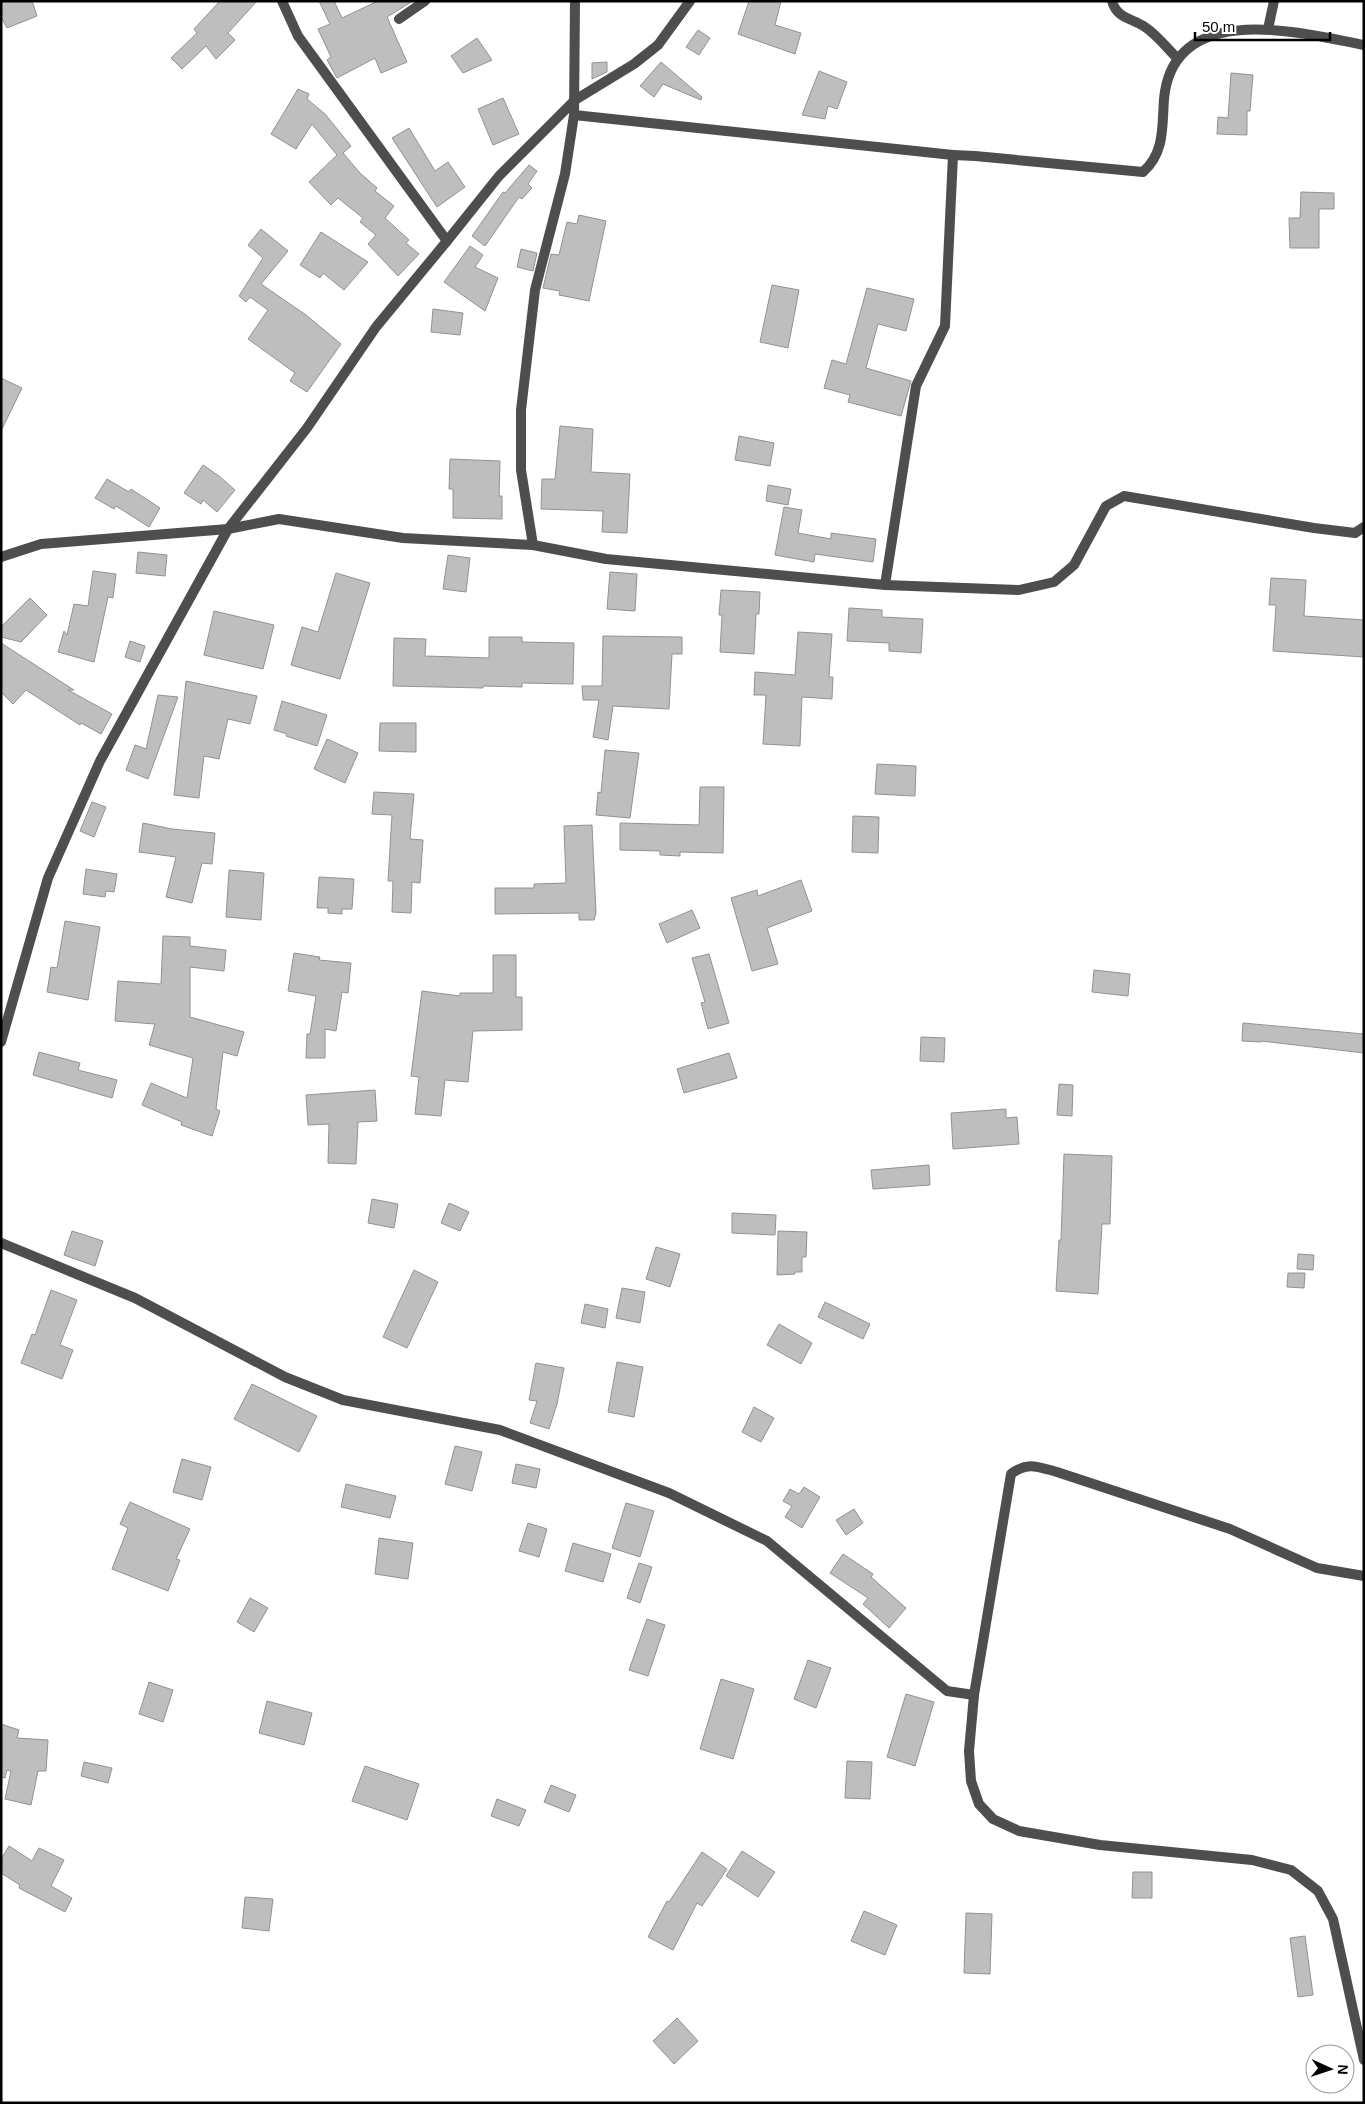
<svg xmlns="http://www.w3.org/2000/svg" width="1365" height="2104" font-family="Arial,sans-serif">
  <rect width="100%" height="100%" fill="#fff"/>
  <g fill="#bebebe" stroke="#929292">
    <path d="M1 1H32L37 16 7 28 1 17Z"/>
    <path d="M220 1H257L228 33 235 40 216 59 206 46 182 69 171 58 197 33 194 29Z"/>
    <path d="M319 1H334L342 18 378 1H413L387 17 407 62 381 73 375 58 337 78 327 60 331 57 318 29 330 24Z"/>
    <path d="M749 1H781L775 25 801 33 795 54 738 34Z"/>
    <path d="M698 30 710 38 699 55 686 47Z"/>
    <path d="M477 38 492 60 463 73 451 56Z"/>
    <path d="M607 62V72L592 79V63Z"/>
    <path d="M661 62 702 97 701 100 663 84 654 97 640 86Z"/>
    <path d="M819 71 847 82 837 109 828 106 825 119 802 115Z"/>
    <path d="M1231 73 1253 75 1250 111H1247V135L1217 134 1218 117 1228 118Z"/>
    <path d="M298 89 309 94 307 99 325 114 351 146 343 153 360 173 377 188 375 191 394 206 385 218 409 240 406 243 419 254 398 276 368 244 376 235 360 222 363 218 338 198 331 205 309 182 337 155 312 124 296 149 271 134Z"/>
    <path d="M503 98 519 134 493 145 478 109Z"/>
    <path d="M409 128 435 171 448 162 465 187 437 207 392 138Z"/>
    <path d="M529 165 537 171 528 184 532 188 522 199 519 197 485 246 472 236 503 192 505 193Z"/>
    <path d="M1301 192 1334 193V209H1319V248H1290L1289 218H1300Z"/>
    <path d="M579 215 606 221 589 301 559 295 560 291 543 288 551 254 559 255 567 222 577 224Z"/>
    <path d="M261 229 288 251 261 284 306 315 341 344 307 392 290 381 295 373 248 339 268 310 250 297 246 302 239 296 263 258 248 245Z"/>
    <path d="M321 232 368 262 344 290 323 273 320 278 300 265Z"/>
    <path d="M470 246 483 255 475 267 498 278 485 311 444 282Z"/>
    <path d="M521 249 537 253 533 271 517 267Z"/>
    <path d="M772 285 799 290 788 348 760 342Z"/>
    <path d="M867 288 914 299 906 331 878 324 866 368 911 381 901 416 848 402 850 395 824 388 832 360 846 364Z"/>
    <path d="M433 309 463 313 460 335 431 332Z"/>
    <path d="M1 378 22 388 1 431Z"/>
    <path d="M560 426 593 429 591 472 630 474 627 533 602 532 603 511 541 509 542 479H555Z"/>
    <path d="M739 436 774 443 770 466 735 460Z"/>
    <path d="M450 459 500 461 499 496H502V519L453 518V489H449Z"/>
    <path d="M203 465 219 476 235 490 217 512 203 500 201 504 184 493Z"/>
    <path d="M107 479 129 492 131 489 160 508 149 527 116 506 114 509 95 498Z"/>
    <path d="M768 485 791 489 788 505 766 501Z"/>
    <path d="M784 507 802 510 798 533 831 539V533L876 539 873 562 815 554 814 562 775 555Z"/>
    <path d="M138 552 167 555 165 576 136 573Z"/>
    <path d="M448 555 470 558 466 592 443 589Z"/>
    <path d="M93 571 116 574 113 598 108 597 94 662 58 652 64 631 67 635 74 604 88 606Z"/>
    <path d="M610 572 637 574 635 611 607 609Z"/>
    <path d="M336 573 370 583 340 679 291 665 302 627 318 632Z"/>
    <path d="M1271 578 1306 580 1304 616 1364 620V657L1273 651 1276 605H1269Z"/>
    <path d="M721 590 760 592 759 614H756L754 654 720 652 722 615H719Z"/>
    <path d="M30 598 47 615 21 642 1 637V627Z"/>
    <path d="M849 608 882 610V617L923 619 921 653 889 651V643L847 641Z"/>
    <path d="M214 611 274 625 263 669 204 655Z"/>
    <path d="M798 632 832 634 829 677H833L832 699 802 697 800 746 763 744 766 695H754L755 672 795 675Z"/>
    <path d="M603 636 682 637V654H672L669 709 613 706 608 740 593 737 599 700H583L582 686H602Z"/>
    <path d="M489 637H522V642L574 643 573 684 522 683V687L483 686V688L393 686 394 638 426 639 425 656 489 658Z"/>
    <path d="M130 641 145 646 140 662 125 657Z"/>
    <path d="M1 643 74 690H68L112 714 101 734 81 723 80 725 26 690 13 704 1 692Z"/>
    <path d="M186 681 257 696 250 724 228 719 219 759 204 756 199 798 174 795Z"/>
    <path d="M158 695 178 697 148 779 126 770 135 745 146 749Z"/>
    <path d="M282 701 327 715 317 746 286 736 287 734 274 730Z"/>
    <path d="M380 723H416V752L379 751Z"/>
    <path d="M327 739 358 753 345 783 314 769Z"/>
    <path d="M605 750 639 753 630 818 596 815 598 792 601 793Z"/>
    <path d="M877 764 916 766 915 796 875 794Z"/>
    <path d="M700 787H724L723 853 680 852V856L660 855V851L620 850V823L699 825Z"/>
    <path d="M374 792 414 794 410 839 423 840 420 883 412 882 411 913 392 912 393 881H388L392 815 372 814Z"/>
    <path d="M92 802 106 807 94 837 80 831Z"/>
    <path d="M853 816 879 817 878 853 852 852Z"/>
    <path d="M143 823 172 829 215 833 212 864 202 863 192 903 166 897 176 857 139 852Z"/>
    <path d="M592 825 596 913 594 920H579V913L495 914V888H534V884L566 883 564 826Z"/>
    <path d="M86 869 117 874 114 892 106 891 105 897 83 894Z"/>
    <path d="M229 870 264 873 261 920 226 917Z"/>
    <path d="M319 877 354 879 352 909H342V914L328 913V908H317Z"/>
    <path d="M801 880 812 911 767 928 778 964 752 971 731 898 757 890 758 896Z"/>
    <path d="M692 910 700 928 667 943 659 924Z"/>
    <path d="M65 921 100 927 88 1000 47 992 51 967 57 968Z"/>
    <path d="M163 936 190 937V946L226 950 224 971 190 967V1017L244 1032 237 1056 223 1052 216 1109 220 1111 212 1136 181 1125 182 1122 142 1105 151 1083 187 1098 193 1058 149 1045 155 1024 115 1021 118 981 161 984Z"/>
    <path d="M294 953 320 957 319 960 351 963 348 993 342 992 336 1031 325 1029V1058H306L307 1034H310L316 996 288 991Z"/>
    <path d="M709 954 729 1023 708 1029 701 1003 705 1002 692 958Z"/>
    <path d="M493 955H516V997H522V1030L473 1031 468 1082 445 1080 441 1116 415 1114 419 1077 411 1076 422 991 460 996V993H493Z"/>
    <path d="M1094 970 1130 974 1128 996 1092 992Z"/>
    <path d="M1243 1023 1364 1034V1053L1261 1041V1042L1242 1041Z"/>
    <path d="M921 1037 945 1038 944 1062 920 1061Z"/>
    <path d="M39 1052 80 1063 78 1070 117 1080 112 1098 33 1075Z"/>
    <path d="M729 1053 737 1078 684 1093 677 1069Z"/>
    <path d="M1059 1084 1073 1085 1072 1116 1057 1115Z"/>
    <path d="M375 1090 377 1121 358 1122 356 1164 328 1163 329 1124 308 1125 306 1095Z"/>
    <path d="M1006 1109V1118L1017 1117 1019 1144 953 1149 951 1113Z"/>
    <path d="M1064 1154 1112 1156 1110 1224H1102L1098 1294 1056 1291 1059 1240H1061Z"/>
    <path d="M929 1165 930 1185 873 1189 871 1170Z"/>
    <path d="M372 1199 398 1204 394 1228 368 1223Z"/>
    <path d="M449 1203 469 1212 460 1231 441 1223Z"/>
    <path d="M732 1213 776 1215 775 1235 732 1233Z"/>
    <path d="M72 1231 103 1241 95 1266 64 1255Z"/>
    <path d="M778 1231 807 1232 806 1257H802V1272H795V1274L777 1275Z"/>
    <path d="M656 1247 680 1254 670 1287 646 1279Z"/>
    <path d="M1298 1254 1314 1255 1313 1270 1297 1269Z"/>
    <path d="M414 1270 438 1282 407 1348 383 1337Z"/>
    <path d="M1288 1273H1305L1304 1288 1287 1287Z"/>
    <path d="M622 1288 645 1292 640 1323 616 1318Z"/>
    <path d="M51 1290 77 1300 60 1345 73 1350 62 1379 21 1363 32 1334 35 1335Z"/>
    <path d="M825 1302 870 1324 863 1339 818 1317Z"/>
    <path d="M585 1304 608 1309 605 1328 581 1323Z"/>
    <path d="M779 1324 812 1343 801 1364 767 1345Z"/>
    <path d="M617 1362 643 1367 634 1417 608 1412Z"/>
    <path d="M536 1363 564 1368 557 1404 549 1429 530 1423 537 1401 529 1400Z"/>
    <path d="M252 1384 317 1416 299 1452 234 1419Z"/>
    <path d="M754 1407 774 1418 761 1442 742 1432Z"/>
    <path d="M455 1446 482 1452 472 1491 445 1484Z"/>
    <path d="M182 1459 211 1467 202 1500 173 1492Z"/>
    <path d="M516 1464 540 1469 536 1488 512 1483Z"/>
    <path d="M346 1484 396 1496 390 1518 341 1507Z"/>
    <path d="M804 1487 820 1497 802 1528 785 1517 792 1506 783 1501 790 1489 799 1494Z"/>
    <path d="M130 1502 190 1529 176 1559 180 1560 168 1591 112 1569 128 1528 120 1524Z"/>
    <path d="M626 1503 654 1511 640 1557 612 1548Z"/>
    <path d="M854 1509 863 1523 846 1535 836 1520Z"/>
    <path d="M528 1523 547 1529 539 1557 519 1551Z"/>
    <path d="M379 1538 413 1543 408 1579 375 1574Z"/>
    <path d="M573 1543 611 1554 603 1582 565 1571Z"/>
    <path d="M843 1554 873 1574 871 1577 906 1608 889 1628 863 1604 868 1598 830 1573Z"/>
    <path d="M639 1563 652 1567 640 1603 627 1598Z"/>
    <path d="M250 1598 268 1608 254 1632 237 1622Z"/>
    <path d="M647 1619 665 1625 648 1676 629 1670Z"/>
    <path d="M808 1660 831 1668 816 1708 794 1699Z"/>
    <path d="M721 1679 754 1689 733 1759 700 1749Z"/>
    <path d="M149 1682 173 1690 163 1722 139 1714Z"/>
    <path d="M906 1694 934 1702 915 1766 887 1757Z"/>
    <path d="M267 1701 312 1713 304 1745 259 1733Z"/>
    <path d="M1 1724 19 1730 17 1738 48 1740 46 1771H38L31 1805 5 1799 11 1771 7 1770 5 1778 1 1777Z"/>
    <path d="M847 1761 872 1762 870 1799 845 1798Z"/>
    <path d="M84 1762 112 1768 108 1783 81 1776Z"/>
    <path d="M365 1766 419 1784 407 1820 352 1801Z"/>
    <path d="M551 1785 576 1795 569 1812 544 1802Z"/>
    <path d="M497 1799 526 1810 519 1826 491 1816Z"/>
    <path d="M9 1846 32 1861 39 1848 64 1860 51 1886 72 1898 65 1912 19 1888 20 1885 1 1873V1859Z"/>
    <path d="M742 1851 775 1872 758 1897 726 1876Z"/>
    <path d="M702 1852 727 1869 702 1906 697 1903 673 1950 648 1937 667 1901 669 1902Z"/>
    <path d="M1133 1872H1152V1898H1132Z"/>
    <path d="M245 1897 273 1899 269 1931 242 1928Z"/>
    <path d="M864 1911 897 1925 885 1955 851 1941Z"/>
    <path d="M966 1913 992 1914 990 1974 964 1973Z"/>
    <path d="M1305 1936 1313 1995 1298 1997 1290 1938Z"/>
    <path d="M677 2018 698 2041 674 2064 653 2041Z"/>
  </g>
  <g fill="none" stroke-linecap="round" stroke-linejoin="round">
    <g stroke="#4e4e4e" stroke-width="10">
      <path d="M282 1 298 36 447 241"/>
      <path d="M1112 1C1117 19 1132 18 1145 27 1157 35 1167 48 1177 58"/>
      <path d="M399 19 425 1"/>
      <path d="M1268 29 1274 1"/>
      <path d="M574 115 953 155"/>
      <path d="M533 545 521 470V410L535 290 565 174 574 115 575 1"/>
      <path d="M1 557 41 544 228 529 279 519 403 538 533 545 606 559 885 585 1019 590 1054 582 1074 565 1106 506 1124 496 1314 528 1355 533 1364 527"/>
      <path d="M885 585 916 386 945 326 953 155 975 156 1143 172C1165 153 1162 126 1164 99 1173 0 1299 32 1364 45"/>
      <path d="M1 1042 48 878 100 761 228 529 307 428 376 327 447 241 499 176 575 100 634 64 658 45 690 1"/>
      <path d="M1 1243 135 1298 285 1377 343 1400 500 1430 669 1493 767 1541 947 1691 974 1695 1011 1474C1028 1461 1038 1467 1057 1472L1230 1529 1317 1568 1364 1576"/>
      <path d="M974 1695 969 1751 971 1781 979 1804 993 1819 1019 1831 1100 1845 1252 1860 1291 1870 1318 1891 1333 1919 1364 2060"/>
    </g>
  </g>
  <rect width="1365" height="2104" fill="none" stroke="#000000" stroke-width="5"/>
  <g transform="translate(1330 2069) rotate(93)"><circle r="24" fill="#ffffff" stroke="#999999"/>
  <path d="M0-4L9 19L0 12L-9 19Z" fill="#000000"/>
  <text y="-8" font-size="14" font-weight="bold" text-anchor="middle" fill="#000000">N</text>
  </g>
  <path d="M1195 32v8h135v-8" fill="none" stroke="#000000" stroke-width="2.5"/>
  <text x="1202" y="32" font-size="15" fill="#000000" stroke="#ffffff" stroke-width="4" paint-order="stroke">50 m</text>
</svg>
